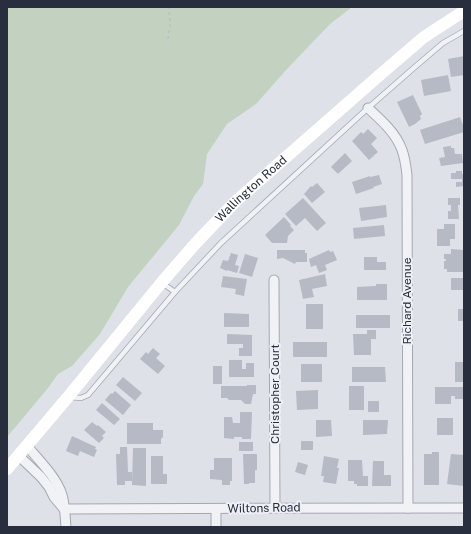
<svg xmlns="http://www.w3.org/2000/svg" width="471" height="534" font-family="'Public Sans',sans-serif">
  <rect width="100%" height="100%" fill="#dee1e7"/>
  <path fill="#c3d1c0" d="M7 7H352L330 24 287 69 256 104 227 124 207 154 203 184 194 196 179 225 128 287 100 334 72 366 58 374 48 388 7 437Z"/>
  <g fill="#b6bac4">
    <path d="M464 56V75L451 77 448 59Z"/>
    <path d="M448 75 451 91 424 96 421 80Z"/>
    <path d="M413 95 422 114 420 116 421 119 415 124 409 127 397 102Z"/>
    <path d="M460 117 464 128V132L425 144 420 130Z"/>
    <path d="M368 129 377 138 371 144 378 152 369 160 352 141 361 132 363 134Z"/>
    <path d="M451 146V148H454L455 154H462L463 163 441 166 439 158 445 157 443 147Z"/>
    <path d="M345 153 352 161 338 174 331 167Z"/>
    <path d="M456 171H462V174H464V186L456 187V182H462V179H451V173H456Z"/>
    <path d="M379 175 382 184 373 187 374 188 356 194 352 182 370 176V177Z"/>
    <path d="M317 183 325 192 312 203 304 194 311 186 312 187Z"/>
    <path d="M303 198 326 223 317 231 305 218 296 226 285 214Z"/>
    <path d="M448 198H460V205H458L459 219H448V211H451V205H448Z"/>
    <path d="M386 205 387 217 361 221 359 208Z"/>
    <path d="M284 217 291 225 290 226 294 230 288 236 287 243H272L265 235Z"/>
    <path d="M444 224H455V239H450V246H437V229H444Z"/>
    <path d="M384 225 385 236 354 239 353 228Z"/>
    <path d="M451 249 464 250V272H447V269H444V261H446V259H444V254H451Z"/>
    <path d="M277 250H305V253H307V262H296L295 264 283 258 277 259Z"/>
    <path d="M329 250 330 252 333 251 337 260 325 265 327 270 319 273 316 265 311 267 309 259Z"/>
    <path d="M231 253 238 255 235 265 239 266 237 273 227 270V271L220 268 223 260 228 261Z"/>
    <path d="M245 254 258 258 252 277 239 273Z"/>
    <path d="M364 257H377V262H386V270H364Z"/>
    <path d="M325 274 327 286 312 289 314 297 303 299 299 280Z"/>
    <path d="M223 276 247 279 244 296 235 294 236 289 221 287Z"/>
    <rect x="451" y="278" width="13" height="12"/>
    <path d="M376 284H387V300H357V287L376 286Z"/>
    <rect x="306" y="304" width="17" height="25"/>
    <rect x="458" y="309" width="6" height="12"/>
    <path d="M224 313 249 314V327H224Z"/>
    <rect x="356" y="315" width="34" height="13"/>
    <path d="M367 330H376V339H371V355H354L353 334H367Z"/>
    <path d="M227 334 252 335V356H239V348H243V344H227Z"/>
    <rect x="293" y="342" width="34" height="15"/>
    <path d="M153 348 160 354 156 358 165 366 158 374 140 359 146 352 148 354Z"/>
    <path d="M229 360H242V369H246V363H254V377H229Z"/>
    <rect x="455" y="362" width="9" height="20"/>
    <rect x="301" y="364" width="21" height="18"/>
    <rect x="213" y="366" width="9" height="18"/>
    <path d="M352 367H385L386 382H352Z"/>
    <path d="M123 377 142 393 135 401 116 385Z"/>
    <path d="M247 385H256V394H253L251 404H245L241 400H229L227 398H221V386H247Z"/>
    <rect x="349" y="386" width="15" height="24"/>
    <path d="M435 387H463V399H455V396H451V404H435Z"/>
    <path d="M318 390V409L297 410 296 391Z"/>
    <path d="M115 391 131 405 123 415 105 400 111 393 112 394Z"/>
    <rect x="368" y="401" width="11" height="11"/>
    <path d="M102 403 120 419 114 425 96 410Z"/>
    <path d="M240 412H252L251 439H242V437H234V439L224 438V417H232L233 423H240Z"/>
    <rect x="437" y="418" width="16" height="17"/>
    <path d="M316 420H331L332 436 316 437Z"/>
    <path d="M363 420H388L387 434 363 435Z"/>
    <path d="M92 422 97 426 98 425 106 432 102 436 104 438 99 443 84 430Z"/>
    <path d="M127 423H153V430H163V437L161 439V444H127Z"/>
    <path d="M72 436 96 447 95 449 97 450 94 457 80 451 78 456 66 451Z"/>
    <rect x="301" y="441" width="12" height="9"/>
    <rect x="239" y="442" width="14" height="9"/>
    <path d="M120 447H127L128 472H132V481H125V485H117L116 454H120Z"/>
    <path d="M133 448H146V486L132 485Z"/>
    <path d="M432 452H439V485H424V454H432Z"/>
    <path d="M243 454H257V470H255V483H249V484H244Z"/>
    <path d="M451 454 464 455V486L447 484Z"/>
    <path d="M151 456H163V474H167V484H151Z"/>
    <path d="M324 456 339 459 337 468H339L336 484 323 482 324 476H321Z"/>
    <path d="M214 458H232V481H230V485H222V480L210 479V470H214Z"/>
    <path d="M348 460H362L363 476H368V486H357V484H354V481H348Z"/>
    <path d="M373 461H384V475H391V486H372Z"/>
    <path d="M298 462 308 465 305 475 295 472Z"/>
  </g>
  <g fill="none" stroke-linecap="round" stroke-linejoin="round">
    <g stroke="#a4a8b1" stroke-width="6">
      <g id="lane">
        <path d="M162 283 175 292"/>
        <path d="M69 397 81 398 88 395 175 292 221 243 368 108 416 66 443 43 464 31"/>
      </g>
    </g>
    <g stroke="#a4a8b1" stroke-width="11">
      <g id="street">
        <path d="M368 108C381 120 396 133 402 150 405 158 406 166 407 175L408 508"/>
        <path d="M274 280 275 508"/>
        <path d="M27 446C39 460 57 478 62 495 65 505 65 517 66 527"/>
        <path d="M19 456 41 477 49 487 54 497 64 509"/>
        <path d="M64 509C197 508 331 508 464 508"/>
        <path d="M216 527V509"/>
      </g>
    </g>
    <path stroke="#bdbfc6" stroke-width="1.5" stroke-dasharray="3 3" stroke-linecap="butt" d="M168 39 170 25 169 7"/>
    <use href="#lane" stroke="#f1f2f6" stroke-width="4.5"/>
    <use href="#street" stroke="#f1f2f6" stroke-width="9"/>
    <path stroke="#fff" stroke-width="12" id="s1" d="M7 469 68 397 162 282 195 244 235 202 382 73 424 37 464 11"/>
  </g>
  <g text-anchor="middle" stroke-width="4" stroke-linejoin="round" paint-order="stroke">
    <g font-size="12" fill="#282e3d" stroke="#edf0f5">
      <text dy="4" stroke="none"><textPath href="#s1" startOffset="372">Wallington Road</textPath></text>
      <text transform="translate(407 301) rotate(-90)" y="4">Richard Avenue</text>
      <text transform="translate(275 394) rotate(-90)" y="4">Christopher Court</text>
      <text transform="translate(264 508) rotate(-1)" y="4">Wiltons Road</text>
    </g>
  </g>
  <rect width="471" height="534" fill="none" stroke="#282e3d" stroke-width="16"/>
</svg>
